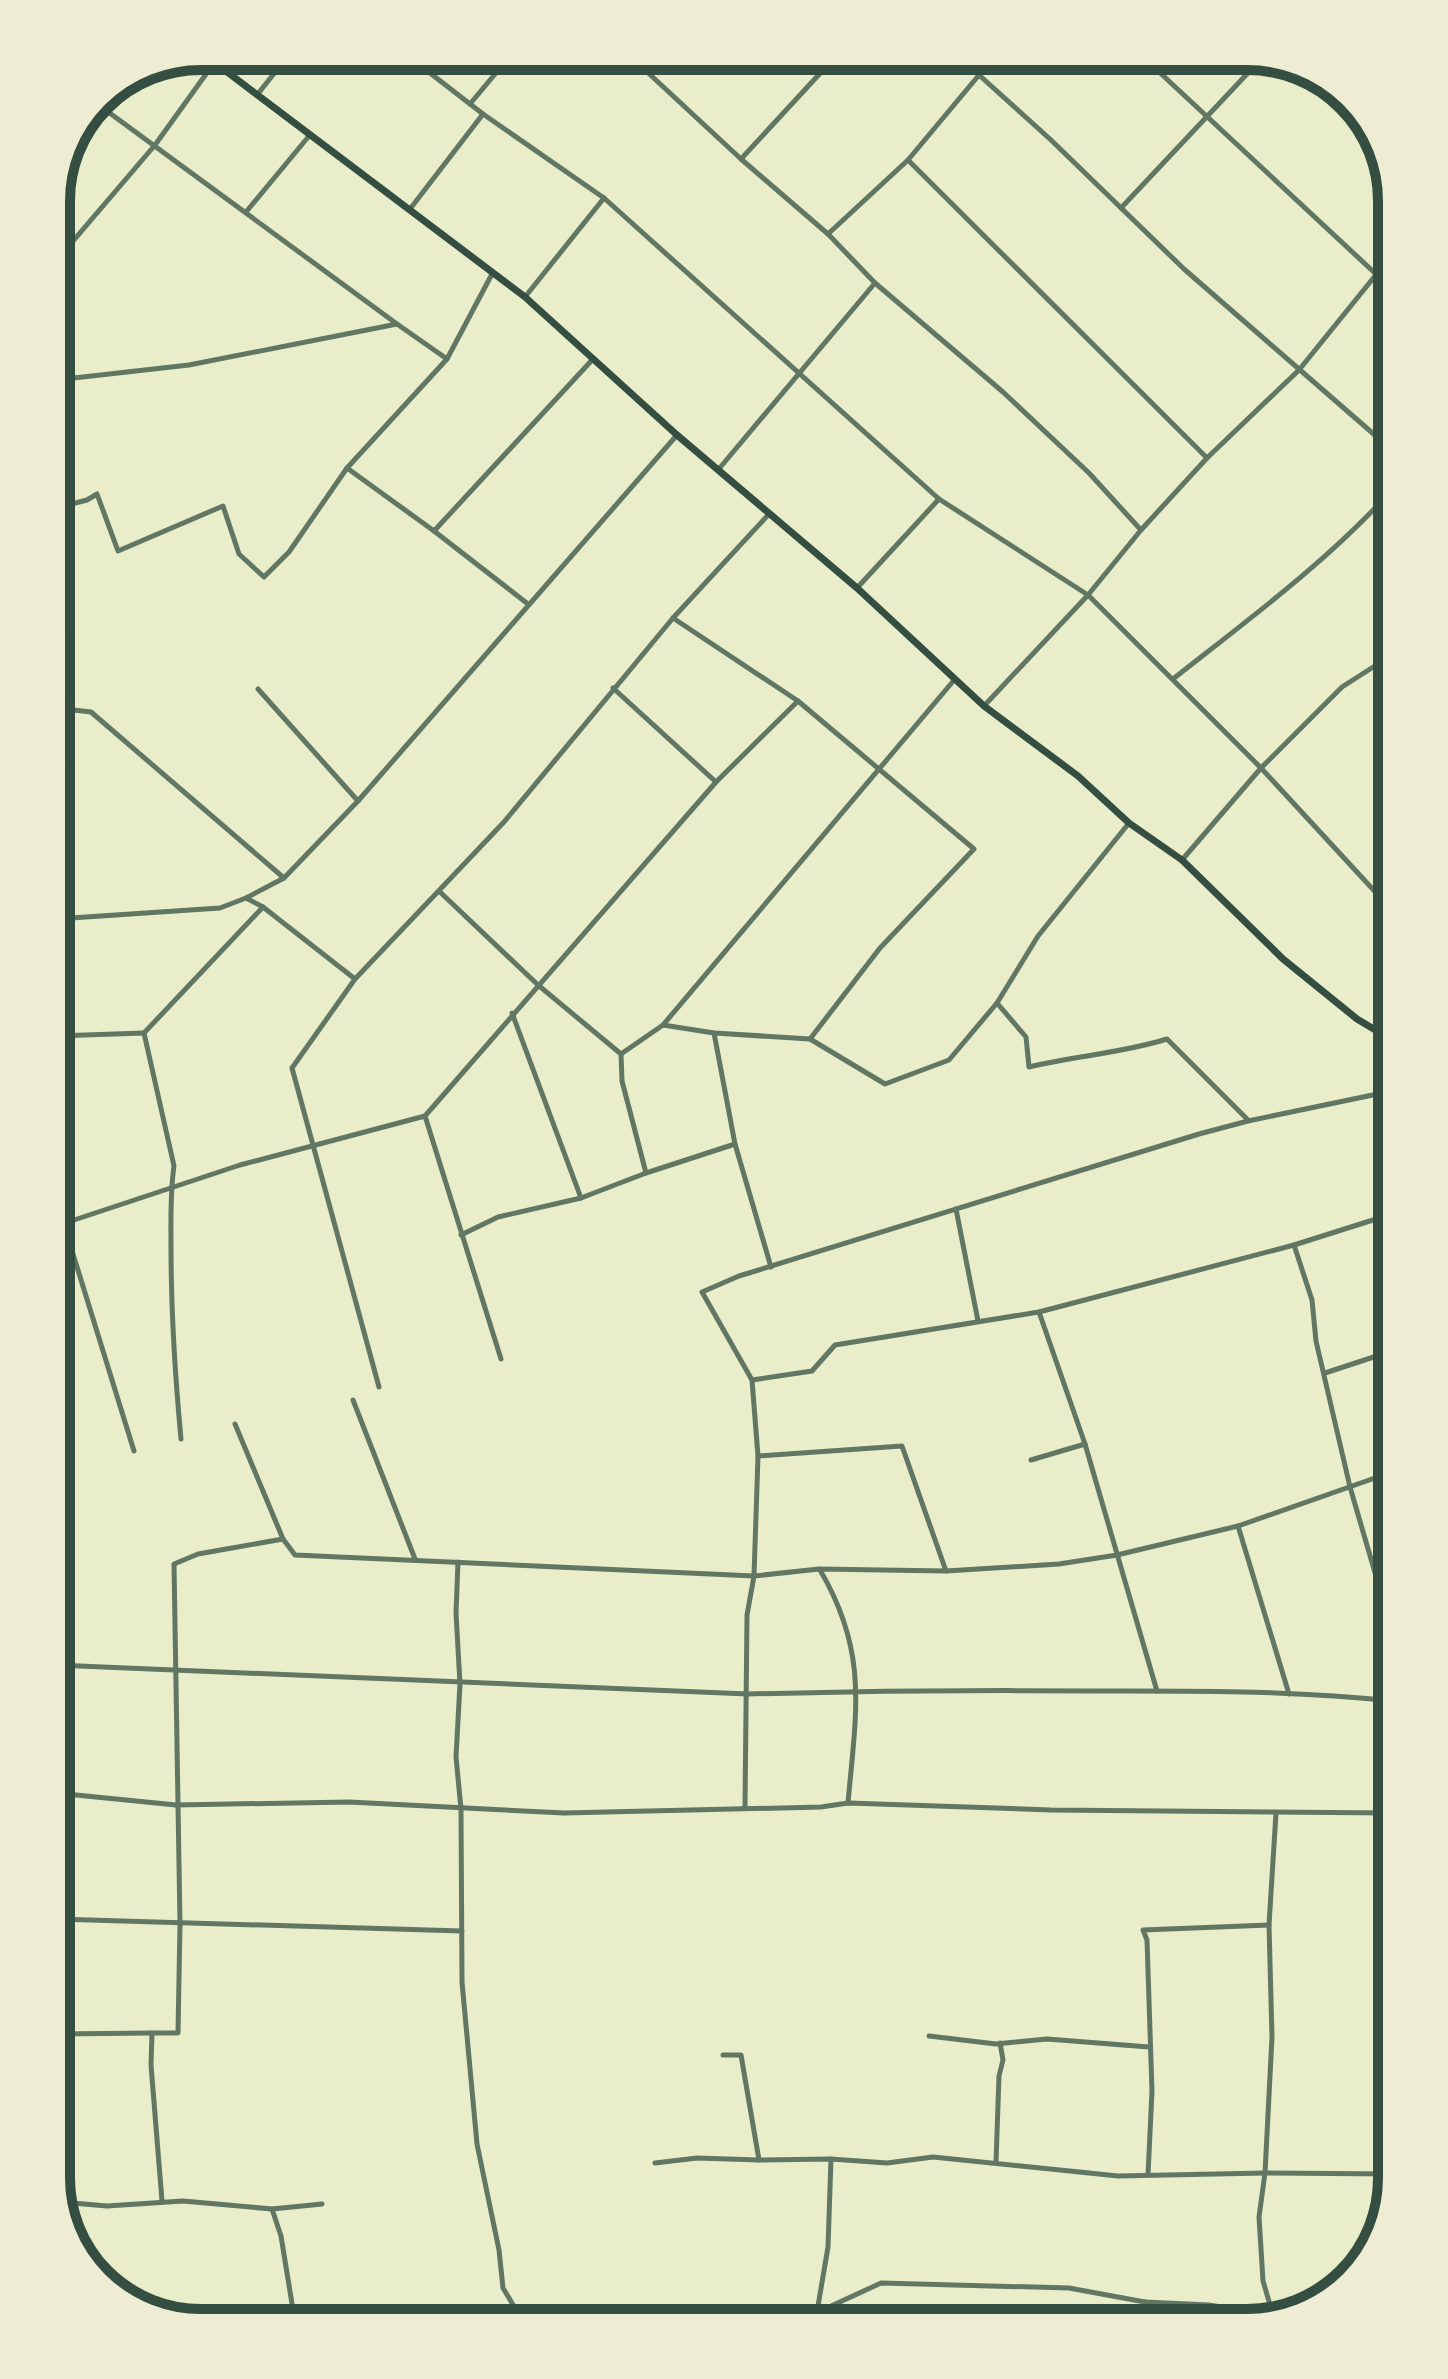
<svg xmlns="http://www.w3.org/2000/svg" width="1448" height="2379" font-family="Helvetica,sans-serif">
  <rect width="100%" height="100%" fill="#e9edc9"/>
  <g fill="none" stroke-linecap="round" stroke-linejoin="round">
    <g stroke="#617663" stroke-width="5">
      <path d="M408 56 483 114 604 198 939 499 1088 595 1261 768 1380 897 1392 886"/>
      <path d="M630 56 741 159 828 234 875 283 1003 392 1089 473 1141 530"/>
      <path d="M1142 56 1392 289"/>
      <path d="M979 75 1051 140 1184 269 1392 450"/>
      <path d="M257 95 288 56"/>
      <path d="M96 103 397 324"/>
      <path d="M470 104 510 56"/>
      <path d="M741 159 836 56"/>
      <path d="M908 160 1207 458"/>
      <path d="M1121 208 1262 58"/>
      <path d="M410 209 483 114"/>
      <path d="M246 212 309 136"/>
      <path d="M828 234 908 160 979 75 998 56"/>
      <path d="M56 261 155 145 214 63"/>
      <path d="M525 297 604 198"/>
      <path d="M56 380 189 365 397 324 447 359"/>
      <path d="M347 468 434 531 593 359"/>
      <path d="M718 470 875 283"/>
      <path d="M56 508 87 500 97 494 118 551 223 506 239 554 264 577 289 552 347 468 447 359 492 274"/>
      <path d="M434 531 528 604"/>
      <path d="M857 588 939 499"/>
      <path d="M1173 679C1249 619 1327 562 1392 490"/>
      <path d="M613 688 716 782"/>
      <path d="M258 689 358 801"/>
      <path d="M984 706 1088 595 1141 530 1207 458 1299 370 1392 255"/>
      <path d="M56 708 91 712 284 878 246 898"/>
      <path d="M56 830 59 918"/>
      <path d="M1182 860 1261 768 1342 687 1392 655"/>
      <path d="M284 878 358 801 677 435"/>
      <path d="M440 892 538 985 621 1054 622 1081 646 1173 581 1198 498 1217 461 1235"/>
      <path d="M56 919 220 908 246 898 263 907 355 979"/>
      <path d="M997 1003 1038 936 1129 823"/>
      <path d="M512 1013 581 1198"/>
      <path d="M663 1025 714 1033 810 1039 880 948 974 849 798 701 673 618"/>
      <path d="M714 1033 735 1144 771 1267"/>
      <path d="M56 1036 144 1033"/>
      <path d="M810 1039 885 1084 949 1060 997 1003 1026 1037 1029 1067C1075 1056 1122 1053 1167 1039L1248 1120"/>
      <path d="M621 1054 663 1025 955 679"/>
      <path d="M425 1116 501 1359"/>
      <path d="M646 1173 735 1144"/>
      <path d="M956 1209 978 1321"/>
      <path d="M64 1225 134 1451"/>
      <path d="M56 1226 240 1165 425 1116 716 782 798 701"/>
      <path d="M1294 1245 1312 1300 1316 1341 1350 1487 1392 1631"/>
      <path d="M1039 1312 1085 1444 1157 1691"/>
      <path d="M1325 1373 1392 1351"/>
      <path d="M752 1380 812 1371 835 1345 1039 1312 1294 1245 1392 1214"/>
      <path d="M379 1387 292 1068 355 979 504 822 673 618 769 514"/>
      <path d="M353 1400 415 1559"/>
      <path d="M235 1424 283 1539 295 1555 754 1576 819 1569 946 1571 1059 1564 1117 1555 1238 1526 1392 1472"/>
      <path d="M181 1439C175 1375 171 1311 171 1246 171 1219 170 1193 174 1166L144 1033 263 907"/>
      <path d="M758 1456 902 1446 946 1571"/>
      <path d="M1031 1460 1085 1444"/>
      <path d="M1238 1526 1289 1694"/>
      <path d="M458 1562 456 1613 460 1684 456 1757 461 1809 462 1982 477 2144 499 2250 503 2288 524 2323"/>
      <path d="M820 1570C869 1653 856 1712 848 1803"/>
      <path d="M56 1665 748 1694C863 1691 979 1690 1094 1691 1193 1691 1293 1690 1392 1701"/>
      <path d="M56 1793 176 1805 349 1802 564 1813 821 1807 848 1803 1051 1810 1392 1813"/>
      <path d="M745 1807 747 1615 754 1576 758 1456 752 1380 702 1292 739 1276 1199 1134 1248 1121 1392 1091"/>
      <path d="M1388 1813 1392 1854"/>
      <path d="M56 1919 462 1931"/>
      <path d="M56 2034 152 2033"/>
      <path d="M929 2036 996 2044 1047 2039 1149 2047"/>
      <path d="M723 2055H741L759 2160 831 2159 887 2163 933 2157 1118 2176 1265 2173 1392 2174"/>
      <path d="M996 2162 999 2076 1003 2060 1000 2043"/>
      <path d="M655 2163 697 2158 759 2160"/>
      <path d="M1148 2175 1152 2091 1147 1940 1143 1930 1269 1925"/>
      <path d="M1388 2190 1387 2060 1384 2018 1392 1894"/>
      <path d="M162 2201 151 2065 152 2033H178L180 1924 174 1564 198 1554 283 1539"/>
      <path d="M61 2202 107 2206 183 2201 272 2209"/>
      <path d="M1146 2302 1167 2323"/>
      <path d="M817 2312 828 2247 831 2159"/>
      <path d="M816 2313 826 2323"/>
      <path d="M1273 2315 1263 2281 1259 2217 1265 2173 1272 2037 1269 1925 1276 1813"/>
      <path d="M294 2316 281 2236 272 2209 322 2204"/>
      <path d="M188 2322 294 2316 321 2323"/>
      <path d="M357 2323 377 2319 445 2323"/>
      <path d="M774 2323 816 2313 881 2283 1069 2288 1145 2302 1209 2305 1276 2316"/>
    </g>
    <path stroke="#344e41" stroke-width="7" d="M206 56 525 297 677 435 857 588 984 706 1078 776 1129 823 1182 860 1283 959 1357 1019 1392 1040"/>
  </g>
  <path d="M0 0H1448V2379H0ZM201 70H1247A131 131 0 0 1 1378 201V2178A131 131 0 0 1 1247 2309H201A131 131 0 0 1 70 2178V201A131 131 0 0 1 201 70Z" fill="#eeecd3" fill-rule="evenodd"/>
  <path fill="none" stroke="#344e41" stroke-width="10" d="M201 70H1247A131 131 0 0 1 1378 201V2178A131 131 0 0 1 1247 2309H201A131 131 0 0 1 70 2178V201A131 131 0 0 1 201 70Z"/>
</svg>
